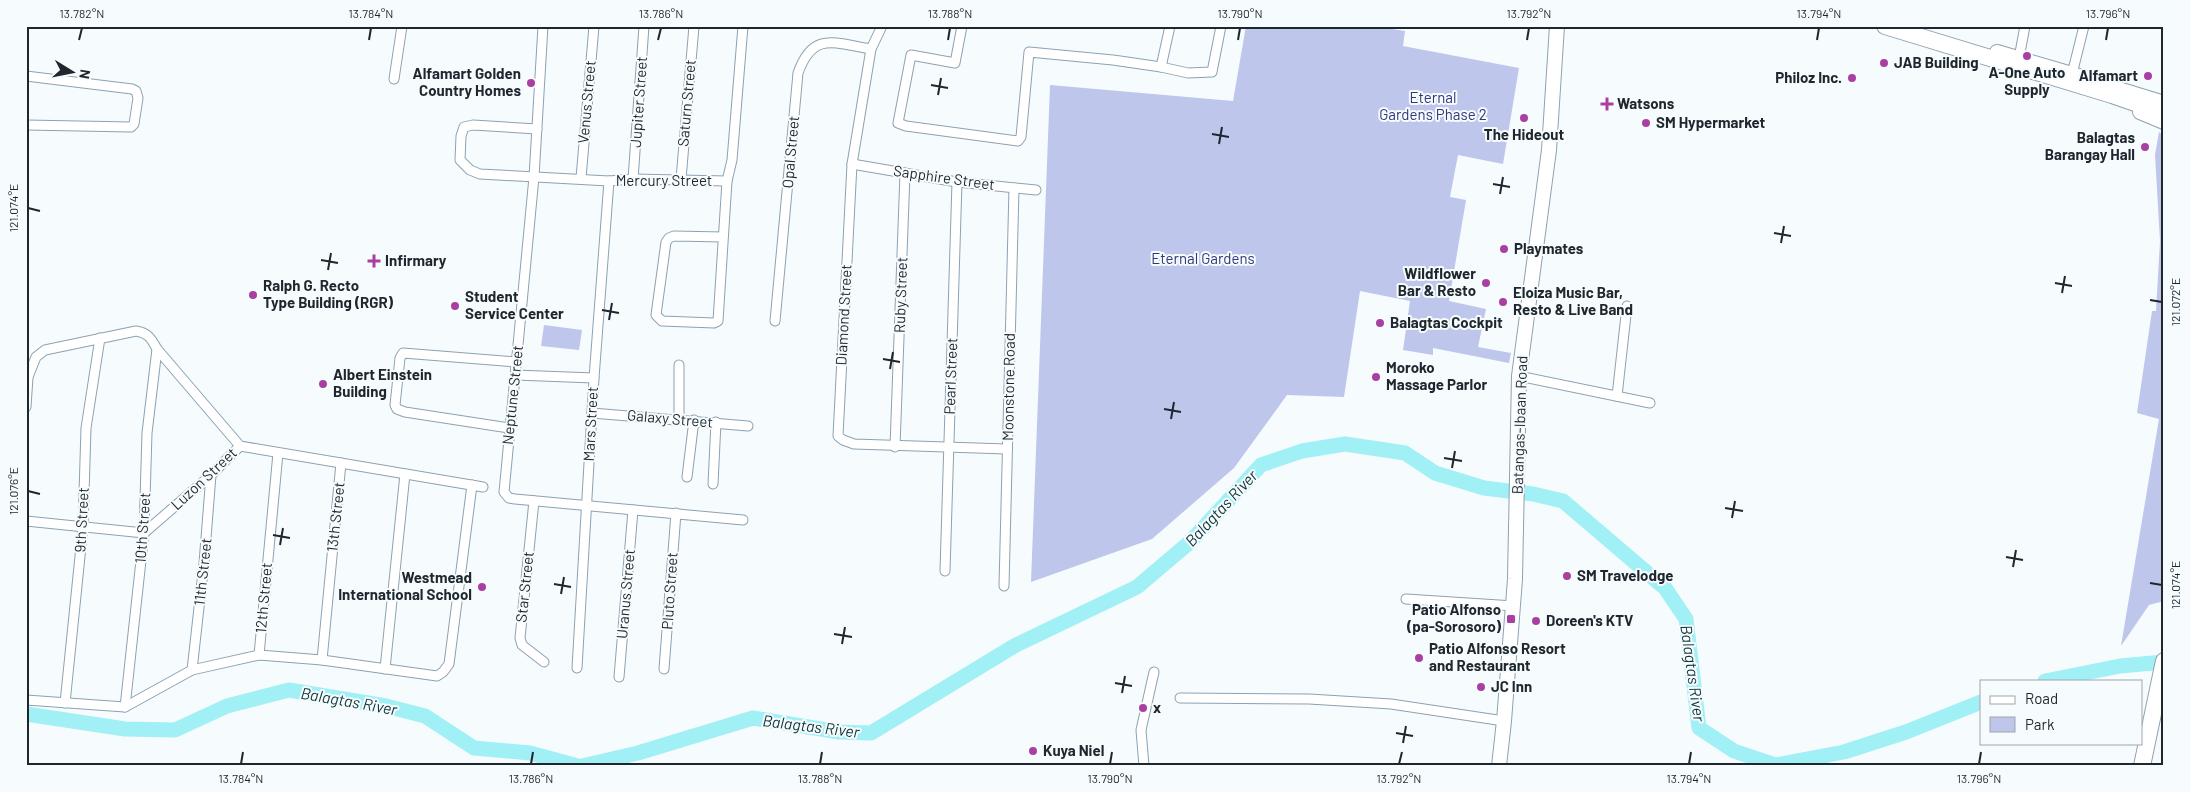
<svg xmlns="http://www.w3.org/2000/svg" width="2190" height="792" font-family="Barlow,sans-serif">
  <rect width="100%" height="100%" fill="#f6fbfe"/>
  <g fill="#bec6ec">
    <path d="M1246 26H1372L1405 31 1403 46 1519 68 1503 164 1458 155 1450 197 1466 200 1449 301 1486 309 1478 347 1511 353 1509 363 1433 348V355L1403 350 1410 301 1360 291 1344 397 1287 395 1234 468 1152 539 1031 582 1050 85 1233 101Z"/>
    <path d="M2159 132 2164 136V601L2149 605 2121 646 2159 419 2137 413 2152 311H2156L2160 241 2155 155Z"/>
    <path d="M544 325 582 330 579 350 541 346Z"/>
  </g>
  <g fill="none" stroke-linecap="round" stroke-linejoin="round">
    <g stroke="#a0f0f6" stroke-width="15">
      <path d="M2045 681 2120 666 2164 662"/>
      <path d="M26 714 125 729 175 730 227 706 289 690 386 706 425 716 474 748 530 753 578 766"/>
      <path d="M582 766 638 753 753 718 839 732 871 733 1016 645 1137 587 1190 542 1261 465 1302 451 1345 444 1405 453 1435 473 1484 488 1533 494 1563 501 1665 588 1686 619 1699 728 1734 751 1776 765 1844 752 1906 732 1981 702"/>
    </g>
    <g stroke="#8ca2b1" stroke-width="11">
      <g id="street">
        <path d="M543 26 534 177 504 492 509 498 515 499 743 520"/>
        <path d="M882 26 871 49 852 164 838 436 843 440 854 444 1007 449"/>
        <path d="M962 26 955 63 911 55 898 123 906 126 1018 141 1021 137 1029 52 1113 60 1161 67 1188 73 1212 72 1221 26"/>
        <path d="M2019 58 2025 26"/>
        <path d="M1161 67 1170 26"/>
        <path d="M2072 74 2084 26"/>
        <path d="M26 76 132 89 136 91 138 98 134 124 131 127 26 125"/>
        <path d="M394 79 402 26"/>
        <path d="M537 129 473 125 464 127 461 136 460 160 470 170 480 174 609 181 633 179 727 181 732 160 743 26"/>
        <path d="M852 164 957 182 1036 190"/>
        <path d="M581 178 594 26"/>
        <path d="M633 179 644 26"/>
        <path d="M681 179 694 26"/>
        <path d="M723 237 674 236 669 238 666 242 656 315 662 321 714 323 718 321 727 181"/>
        <path d="M775 321 798 73C813 31 834 43 871 49"/>
        <path d="M515 375 594 378"/>
        <path d="M1519 376 1650 403"/>
        <path d="M26 377H28L36 357 45 350 136 331C148 333 151 338 157 349L240 446 483 487"/>
        <path d="M1617 396 1627 306"/>
        <path d="M26 407 28 377"/>
        <path d="M592 413 748 426"/>
        <path d="M679 419V365"/>
        <path d="M509 428 405 412 397 409 395 405 400 358 403 353 516 362"/>
        <path d="M895 447 905 173"/>
        <path d="M687 477 694 420"/>
        <path d="M713 484 716 422"/>
        <path d="M534 501 520 638 522 645 544 662"/>
        <path d="M26 521 144 533 211 475 240 446"/>
        <path d="M945 571 957 182"/>
        <path d="M1004 586 1014 188"/>
        <path d="M1406 599 1514 606"/>
        <path d="M259 655 278 453"/>
        <path d="M322 660 341 463"/>
        <path d="M577 668 594 378 609 181"/>
        <path d="M385 669 405 474"/>
        <path d="M664 669 676 513"/>
        <path d="M192 670 204 563 211 475"/>
        <path d="M619 677 633 510"/>
        <path d="M1180 698 1309 699 1391 704 1504 721"/>
        <path d="M26 700 125 707 192 670 259 655 322 660 437 676 443 672 449 664 472 485"/>
        <path d="M65 703 83 527 86 428 100 338"/>
        <path d="M125 707 144 533 147 433 157 349"/>
        <path d="M1144 766 1141 730 1154 672"/>
      </g>
    </g>
    <g stroke="#8ca2b1" stroke-width="16">
      <g id="primary">
        <path d="M1997 52 2082 77"/>
        <path d="M2102 84 2164 103"/>
        <path d="M2140 112 2164 122"/>
        <path d="M1499 766 1504 721 1515 579 1519 376 1549 150 1557 26"/>
      </g>
    </g>
    <g stroke="#8ca2b1" stroke-width="18">
      <g id="highway">
        <path d="M1885 26 2112 95 2164 113"/>
        <path d="M2142 766 2164 661"/>
      </g>
    </g>
    <use href="#street" stroke="#fff" stroke-width="9"/>
    <use href="#primary" stroke="#fff" stroke-width="14"/>
    <use href="#highway" stroke="#fff" stroke-width="16"/>
  </g>
  <path fill="none" stroke="#1e272d" stroke-width="2" d="M79 40 82 28M369 40 371 28M658 40 661 28M948 40 950 28M1238 40 1240 28M1527 40 1529 28M1817 40 1819 28M2106 40 2108 28M931 85 948 88M938 95 941 78M1212 134 1229 137M1219 144 1222 127M1493 184 1510 187M1500 194 1503 177M28 208 40 211M1774 233 1791 236M1781 243 1784 226M321 260 338 263M328 270 331 253M2055 283 2072 286M2062 293 2065 276M2150 300 2162 302M602 310 619 313M609 320 612 303M883 359 900 362M890 369 893 352M1164 409 1181 412M1171 419 1174 402M1444 458 1462 461M1452 468 1455 451M28 491 40 494M1725 508 1743 511M1732 518 1735 501M273 535 290 538M280 545 283 528M2006 557 2023 560M2013 567 2016 550M2150 583 2162 585M554 584 571 587M561 594 564 577M834 634 852 637M842 644 845 627M1115 683 1132 686M1122 693 1125 676M1396 733 1413 736M1403 743 1406 726M241 764 243 752M531 764 533 752M820 764 822 752M1110 764 1112 752M1399 764 1402 752M1689 764 1691 752M1979 764 1981 752"/>
  <g fill="#a940a1" stroke="#f6fbfe" stroke-width="2">
    <circle cx="2027" cy="56" r="5"/>
    <circle cx="1884" cy="63" r="5"/>
    <circle cx="2148" cy="76" r="5"/>
    <circle cx="1852" cy="78" r="5"/>
    <circle cx="531" cy="83" r="5"/>
    <path d="M1604.5 96.5h5v5h5v5h-5v5h-5v-5h-5v-5h5z"/>
    <circle cx="1524" cy="118" r="5"/>
    <circle cx="1646" cy="123" r="5"/>
    <circle cx="2145" cy="147" r="5"/>
    <circle cx="1504" cy="249" r="5"/>
    <path d="M371.5 253.5h5v5h5v5h-5v5h-5v-5h-5v-5h5z"/>
    <circle cx="1486" cy="283" r="5"/>
    <circle cx="253" cy="295" r="5"/>
    <circle cx="1503" cy="302" r="5"/>
    <circle cx="455" cy="306" r="5"/>
    <circle cx="1380" cy="323" r="5"/>
    <circle cx="1376" cy="377" r="5"/>
    <circle cx="323" cy="384" r="5"/>
    <circle cx="1567" cy="576" r="5"/>
    <circle cx="482" cy="587" r="5"/>
    <rect x="1506" y="614" width="10" height="10" rx="2.5"/>
    <circle cx="1536" cy="621" r="5"/>
    <circle cx="1419" cy="658" r="5"/>
    <circle cx="1481" cy="687" r="5"/>
    <circle cx="1143" cy="708" r="5"/>
    <circle cx="1033" cy="751" r="5"/>
  </g>
  <g text-anchor="middle" stroke-width="4" stroke-linejoin="round" paint-order="stroke">
    <g font-size="15" font-weight="bold" fill="#1e272d" stroke="#f6fbfe" text-anchor="start">
      <text x="1894" y="68">JAB Building</text>
      <text x="2027" y="78" text-anchor="middle">A-One Auto<tspan x="2027" dy="17">Supply</tspan></text>
      <text x="521" y="79" text-anchor="end">Alfamart Golden<tspan x="521" dy="17">Country Homes</tspan></text>
      <text x="2138" y="81" text-anchor="end">Alfamart</text>
      <text x="1842" y="83" text-anchor="end">Philoz Inc.</text>
      <text x="1617" y="109">Watsons</text>
      <text x="1656" y="128">SM Hypermarket</text>
      <text x="1524" y="140" text-anchor="middle">The Hideout</text>
      <text x="2135" y="143" text-anchor="end">Balagtas<tspan x="2135" dy="17">Barangay Hall</tspan></text>
      <text x="1514" y="254">Playmates</text>
      <text x="385" y="266">Infirmary</text>
      <text x="1476" y="279" text-anchor="end">Wildflower<tspan x="1476" dy="17">Bar &amp; Resto</tspan></text>
      <text x="263" y="291">Ralph G. Recto<tspan x="263" dy="17">Type Building (RGR)</tspan></text>
      <text x="1513" y="298">Eloiza Music Bar,<tspan x="1513" dy="17">Resto &amp; Live Band</tspan></text>
      <text x="465" y="302">Student<tspan x="465" dy="17">Service Center</tspan></text>
      <text x="1390" y="328">Balagtas Cockpit</text>
      <text x="1386" y="373">Moroko<tspan x="1386" dy="17">Massage Parlor</tspan></text>
      <text x="333" y="380">Albert Einstein<tspan x="333" dy="17">Building</tspan></text>
      <text x="1577" y="581">SM Travelodge</text>
      <text x="472" y="583" text-anchor="end">Westmead<tspan x="472" dy="17">International School</tspan></text>
      <text x="1501" y="615" text-anchor="end">Patio Alfonso<tspan x="1501" dy="17">(pa-Sorosoro)</tspan></text>
      <text x="1546" y="626">Doreen's KTV</text>
      <text x="1429" y="654">Patio Alfonso Resort<tspan x="1429" dy="17">and Restaurant</tspan></text>
      <text x="1491" y="692">JC Inn</text>
      <text x="1153" y="713">x</text>
      <text x="1043" y="756">Kuya Niel</text>
    </g>
    <g font-size="15" fill="#313777" stroke="#f6fbfe">
      <text x="1433" y="103">Eternal<tspan x="1433" dy="17">Gardens Phase 2</tspan></text>
      <text x="1203" y="264">Eternal Gardens</text>
    </g>
    <g font-size="15" fill="#1e272d" stroke="#f6fbfe">
      <text transform="translate(587 102) rotate(-85)" y="5">Venus Street</text>
      <text transform="translate(639 102) rotate(-86)" y="5">Jupiter Street</text>
      <text transform="translate(687 103) rotate(-85)" y="5">Saturn Street</text>
      <text transform="translate(791 152) rotate(-85)" y="5">Opal Street</text>
      <text transform="translate(944 178) rotate(8)" y="5">Sapphire Street</text>
      <text x="664" y="186">Mercury Street</text>
      <text transform="translate(901 295) rotate(-88)" y="5">Ruby Street</text>
      <text transform="translate(844 315) rotate(-87)" y="5">Diamond Street</text>
      <text transform="translate(951 376) rotate(-88)" y="5">Pearl Street</text>
      <text transform="translate(1009 387) rotate(-89)" y="5">Moonstone Road</text>
      <text transform="translate(513 395) rotate(-84)" y="5">Neptune Street</text>
      <text transform="translate(670 419) rotate(5)" y="5">Galaxy Street</text>
      <text transform="translate(591 424) rotate(-87)" y="5">Mars Street</text>
      <text transform="translate(1520 425) rotate(-88)" y="5">Batangas-Ibaan Road</text>
      <text transform="translate(204 479) rotate(-43)" y="5">Luzon Street</text>
      <text transform="translate(336 517) rotate(-84)" y="5">13th Street</text>
      <text transform="translate(82 520) rotate(-87)" y="5">9th Street</text>
      <text transform="translate(143 528) rotate(-86)" y="5">10th Street</text>
      <text transform="translate(203 572) rotate(-84)" y="5">11th Street</text>
      <text transform="translate(525 587) rotate(-84)" y="5">Star Street</text>
      <text transform="translate(670 591) rotate(-86)" y="5">Pluto Street</text>
      <text transform="translate(626 594) rotate(-85)" y="5">Uranus Street</text>
      <text transform="translate(264 598) rotate(-85)" y="5">12th Street</text>
    </g>
    <g font-size="16" font-style="italic" fill="#0f3639" stroke="#f6fbfe">
      <text transform="translate(1221 508) rotate(-47)" y="6">Balagtas River</text>
      <text transform="translate(1693 673) rotate(82)" y="6">Balagtas River</text>
      <text transform="translate(349 701) rotate(10)" y="6">Balagtas River</text>
      <text transform="translate(811 726) rotate(7)" y="6">Balagtas River</text>
    </g>
  </g>
  <rect width="2190" height="792" fill="none" stroke="#f6fbfe" stroke-width="55"/>
  <rect x="1980" y="680" width="162" height="65" fill="#f6fbfe" stroke="#a0a6aa"/>
  <rect x="1990" y="696" width="25" height="8" fill="#ffffff" stroke="#a0a6aa"/>
  <text x="2025" y="704" font-size="15" fill="#1e272d">Road</text>
  <rect x="1990" y="717" width="25" height="15" fill="#bec6ec" stroke="#a0a6aa"/>
  <text x="2025" y="730" font-size="15" fill="#1e272d">Park</text>
  <g transform="translate(72 72) rotate(100)" stroke="#f6fbfe" stroke-width="4" paint-order="stroke">
  <path d="M0-4L9 19L0 12L-9 19Z" fill="#1e272d"/>
  <text y="-8" font-size="14" font-weight="bold" text-anchor="middle" fill="#1e272d">N</text>
  </g>
  <rect x="28" y="28" width="2134" height="736" fill="none" stroke="#1e272d" stroke-width="2"/>
  <g font-size="12" text-anchor="middle" fill="#1e272d">
    <text x="82" y="18">13.782°N</text>
    <text x="371" y="18">13.784°N</text>
    <text x="661" y="18">13.786°N</text>
    <text x="950" y="18">13.788°N</text>
    <text x="1240" y="18">13.790°N</text>
    <text x="1529" y="18">13.792°N</text>
    <text x="1819" y="18">13.794°N</text>
    <text x="2108" y="18">13.796°N</text>
    <text transform="translate(14 208) rotate(-90)" y="4">121.074°E</text>
    <text transform="translate(2176 302) rotate(-90)" y="4">121.072°E</text>
    <text transform="translate(14 491) rotate(-90)" y="4">121.076°E</text>
    <text transform="translate(2176 585) rotate(-90)" y="4">121.074°E</text>
    <text x="241" y="783">13.784°N</text>
    <text x="531" y="783">13.786°N</text>
    <text x="820" y="783">13.788°N</text>
    <text x="1110" y="783">13.790°N</text>
    <text x="1399" y="783">13.792°N</text>
    <text x="1689" y="783">13.794°N</text>
    <text x="1979" y="783">13.796°N</text>
  </g>
</svg>
